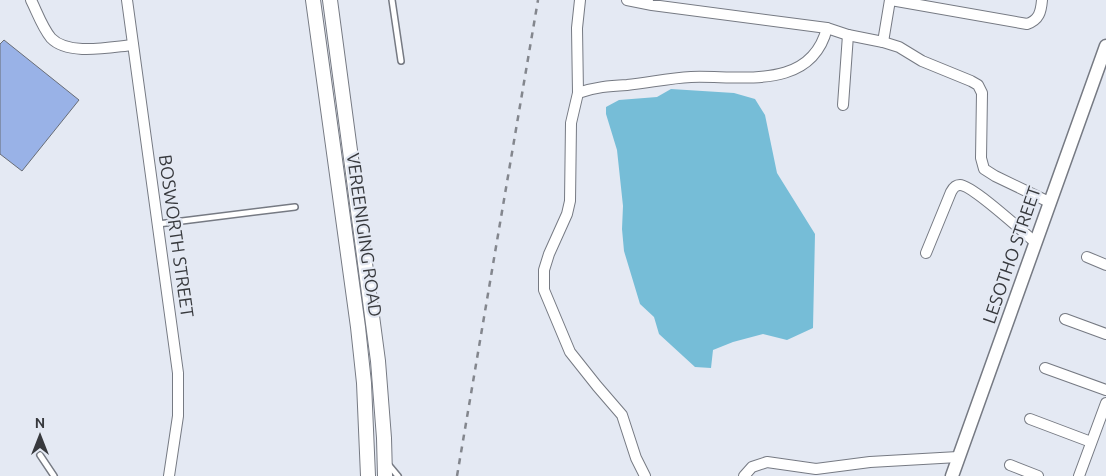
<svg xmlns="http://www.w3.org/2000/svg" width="1106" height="476" font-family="Ubuntu,sans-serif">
  <rect width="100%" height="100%" fill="#e4e9f3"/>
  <path fill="#76bdd7" d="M671 89 734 93 755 99 765 115 777 173 815 234 813 328 787 340 763 334 733 342 713 350 711 368 695 367 659 334 654 317 640 304 624 251 622 229 623 206 617 150 606 114V107L619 100 657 97Z"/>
  <path fill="#99b2e7" stroke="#686d76" d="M4 40 79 100 22 171 0 154V44Z"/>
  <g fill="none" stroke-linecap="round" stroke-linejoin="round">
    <g stroke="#767a83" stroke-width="8">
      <g id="service">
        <path d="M392 0 401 61"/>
        <path d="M158 224 295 207"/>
        <path d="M40 455 54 476"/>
        <path d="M388 464 398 476"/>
      </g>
    </g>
    <g stroke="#767a83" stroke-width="12">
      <g id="minor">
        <path d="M31 0C37 12 42 27 51 38 68 56 110 47 133 45"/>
        <path d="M127 0 178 373V416L169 476"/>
        <path d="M627 0 652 5 827 28 848 35 883 42 899 47 922 61 971 81 978 85 982 93 981 158 984 169 995 176 1049 202"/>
        <path d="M891 0 1027 24C1039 20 1041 12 1042 0"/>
        <path d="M883 42 890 0"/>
        <path d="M578 93 577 28 580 0"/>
        <path d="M843 105 848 35"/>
        <path d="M926 253 951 192C953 188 955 185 960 185 972 185 1023 232 1035 242"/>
        <path d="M1087 257 1106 265"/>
        <path d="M1065 319 1106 334"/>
        <path d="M1045 368 1106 390"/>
        <path d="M1030 419 1091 442"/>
        <path d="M1010 465 1038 476"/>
        <path d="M645 476 636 458 622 415 597 386 570 352 544 290V270L549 254 567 214 570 201 571 123 578 93C595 87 609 86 627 85 648 83 669 78 691 77 739 75 811 92 827 28"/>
        <path d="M744 476 752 467 767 462 816 469 870 462 958 457"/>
        <path d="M1079 476 1106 403"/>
      </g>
    </g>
    <g stroke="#767a83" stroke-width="15">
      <path id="tertiary" d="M952 476 1106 46"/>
    </g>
    <g stroke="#767a83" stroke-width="16">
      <g id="secondary">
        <path d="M313 0 358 327 364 383 368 476"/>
        <path d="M330 0 378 361 384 438 385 476"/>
      </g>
    </g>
    <use href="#service" stroke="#fff" stroke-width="5"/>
    <use href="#minor" stroke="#fff" stroke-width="10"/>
    <use href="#tertiary" stroke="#fff" stroke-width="12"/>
    <use href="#secondary" stroke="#fff" stroke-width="14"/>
    <path stroke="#83868d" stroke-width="2.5" stroke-dasharray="6 6" stroke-linecap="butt" d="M457 476 538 0"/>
  </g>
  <g text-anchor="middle" stroke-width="4.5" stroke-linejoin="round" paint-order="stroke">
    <g font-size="18" fill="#37393d" stroke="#e4e9f3">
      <text transform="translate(364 235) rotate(82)" y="6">VEREENIGING ROAD</text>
      <text transform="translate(176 236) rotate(82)" y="6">BOSWORTH STREET</text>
      <text transform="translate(1012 255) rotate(-71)" y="6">LESOTHO STREET</text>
    </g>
  </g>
  <g transform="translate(40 436)" stroke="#e4e9f3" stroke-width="4" paint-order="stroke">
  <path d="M0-4L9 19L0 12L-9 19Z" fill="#37393d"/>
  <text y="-8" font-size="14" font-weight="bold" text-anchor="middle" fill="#37393d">N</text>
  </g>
</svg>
